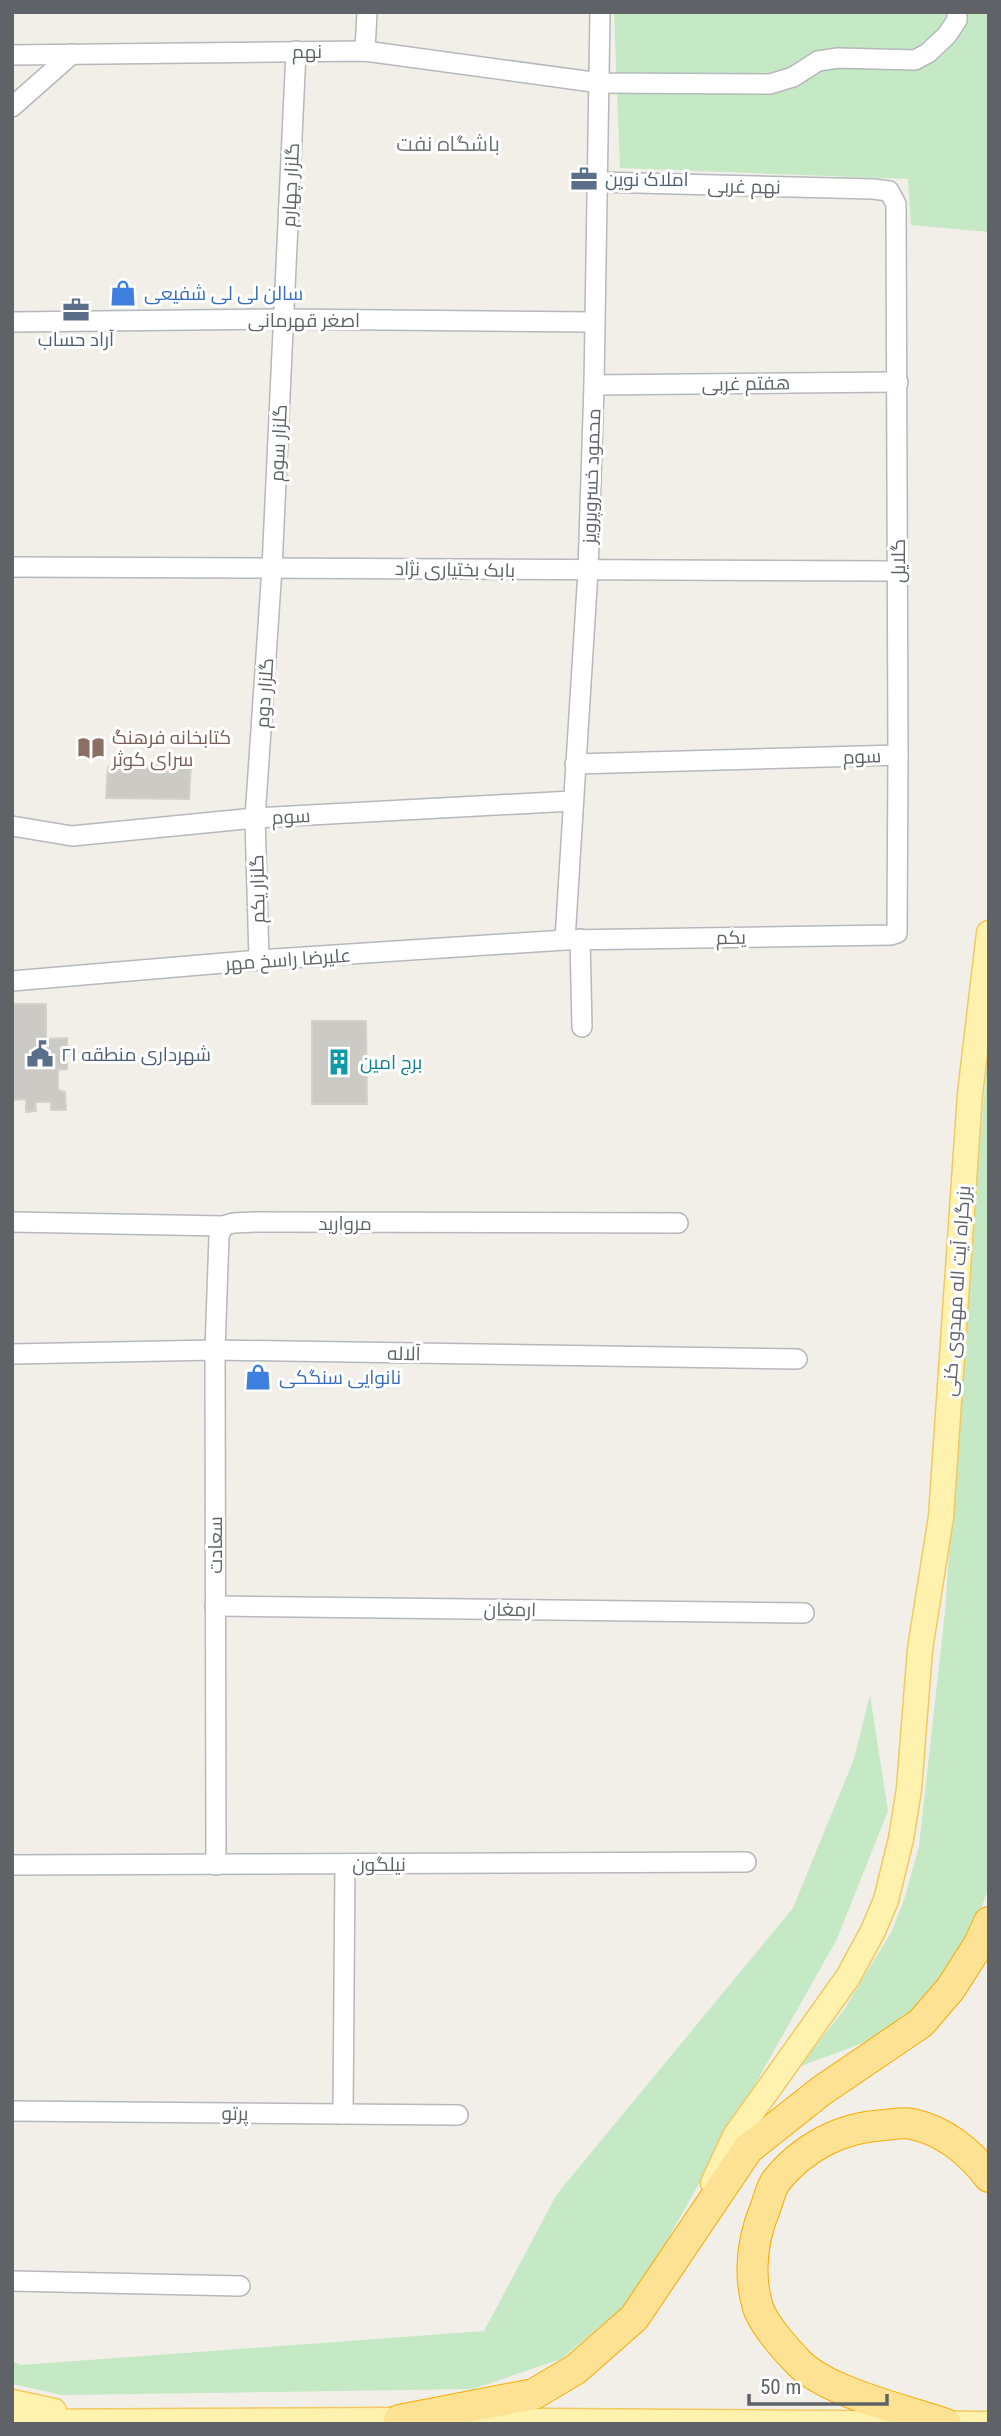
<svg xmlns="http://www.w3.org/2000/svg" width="1001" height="2436" font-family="'Roboto Condensed',Cairo,sans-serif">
  <rect width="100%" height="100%" fill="#f1efe8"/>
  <g fill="#c5e8c5">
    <path d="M614 12H989V232L911 225 908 179 620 168Z"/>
    <path d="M989 1039V1886C973 1938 931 2004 884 2032 858 2047 826 2056 799 2067L843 2011 892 1931 905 1897 919 1846 945 1612 964 1331Z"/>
    <path d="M870 1695 888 1811 837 1939 635 2297 561 2359 473 2389 62 2395 12 2384V2361L21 2365 484 2331 557 2194 793 1908 854 1759Z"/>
  </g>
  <g fill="#cccac5" stroke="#d6d1c6" stroke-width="2">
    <path d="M191 764 189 799 106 798 108 767Z"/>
    <path d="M12 1004H46V1039L67 1038V1069L58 1070V1090L65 1092 66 1110H51V1102H35L36 1111 26 1112V1099L12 1100Z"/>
    <path d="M312 1021H366L367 1104H312Z"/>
  </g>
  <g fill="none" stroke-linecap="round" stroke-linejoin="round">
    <g stroke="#b5b8bc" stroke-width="22">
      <g id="minor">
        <path d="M365 51 367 12"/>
        <path d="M12 55 365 51 600 83 770 84 793 77 818 61 838 58 915 60 928 53 947 35 957 20V12"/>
        <path d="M12 107 72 54"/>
        <path d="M12 322 284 319 595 322"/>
        <path d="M594 385 898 382"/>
        <path d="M12 567 898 571"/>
        <path d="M575 764 898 755"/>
        <path d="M12 826 72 836 255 818 572 801"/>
        <path d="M580 939 582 1027"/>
        <path d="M565 940 588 571 594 385 600 12"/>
        <path d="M259 960 255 818 272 568 296 51"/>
        <path d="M12 981 259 960 565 940 891 935 897 933 898 755 896 204 889 191 873 189 599 182"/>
        <path d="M12 1222 223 1226 233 1223 256 1222 678 1223"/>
        <path d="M12 1354 215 1350 797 1359"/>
        <path d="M215 1606 804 1613"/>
        <path d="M12 1865 746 1862"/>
        <path d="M216 1865 215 1350 219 1236 223 1226"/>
        <path d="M12 2111 458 2115"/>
        <path d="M343 2114 345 1864"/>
        <path d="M12 2281 240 2286"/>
      </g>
    </g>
    <g stroke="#f2c960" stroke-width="27">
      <g id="major">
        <path d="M713 2183 735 2136 848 1977 873 1931 886 1900 901 1839 909 1789 920 1649 941 1517 970 1094 989 933"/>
        <path d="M12 2402 54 2411"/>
        <path d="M12 2422 399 2420 989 2424"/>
      </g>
    </g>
    <g stroke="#f9ab00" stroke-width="32">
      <g id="highway">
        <path d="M399 2420 534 2394 576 2369 634 2318 748 2149 821 2091 921 2023 951 1988 979 1944 989 1922"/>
        <path d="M946 2424C906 2410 830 2393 800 2364 786 2350 761 2322 757 2304 748 2270 753 2237 766 2206 769 2198 771 2188 776 2181 803 2147 842 2127 885 2125 894 2124 904 2122 912 2124 943 2130 970 2152 989 2177"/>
      </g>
    </g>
    <use href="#minor" stroke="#fff" stroke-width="19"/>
    <use href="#major" stroke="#fff2af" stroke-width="24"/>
    <use href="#highway" stroke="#fde293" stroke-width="30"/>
  </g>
  <defs>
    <g id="office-bare" transform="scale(2.1)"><path d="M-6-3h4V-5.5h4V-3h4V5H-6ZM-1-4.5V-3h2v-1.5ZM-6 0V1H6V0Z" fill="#5c6f8a" stroke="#fff" stroke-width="2.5" paint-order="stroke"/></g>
    <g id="shop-bare" transform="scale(2.1)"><path d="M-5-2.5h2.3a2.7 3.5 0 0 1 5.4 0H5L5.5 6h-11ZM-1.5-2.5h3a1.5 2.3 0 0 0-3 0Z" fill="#3f7fe0" stroke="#fff" stroke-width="2.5" paint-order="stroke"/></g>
    <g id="library-bare" transform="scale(2.1)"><path d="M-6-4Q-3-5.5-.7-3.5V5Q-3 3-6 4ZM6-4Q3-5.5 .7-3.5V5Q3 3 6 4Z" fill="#8d6e63" stroke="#fff" stroke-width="2.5" paint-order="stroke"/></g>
    <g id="civic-bare" transform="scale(2.1)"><path d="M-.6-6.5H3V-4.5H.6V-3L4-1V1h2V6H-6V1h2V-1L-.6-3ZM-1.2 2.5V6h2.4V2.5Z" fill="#5c6f8a" stroke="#fff" stroke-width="2.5" paint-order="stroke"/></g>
    <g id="building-bare" transform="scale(2.1)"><path d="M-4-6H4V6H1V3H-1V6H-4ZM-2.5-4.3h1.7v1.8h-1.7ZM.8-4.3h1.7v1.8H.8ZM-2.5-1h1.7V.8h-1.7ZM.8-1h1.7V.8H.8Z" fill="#0f9aa8" stroke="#fff" stroke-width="2.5" paint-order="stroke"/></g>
  </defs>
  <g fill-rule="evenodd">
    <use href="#office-bare" x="584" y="179"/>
    <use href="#shop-bare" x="123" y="293"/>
    <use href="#office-bare" x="76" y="310"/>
    <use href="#library-bare" x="91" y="748"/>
    <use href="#civic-bare" x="40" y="1054"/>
    <use href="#building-bare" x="339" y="1062"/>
    <use href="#shop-bare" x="258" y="1377"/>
  </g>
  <g text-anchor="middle" stroke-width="6" stroke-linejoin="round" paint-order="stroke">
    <g font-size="19" fill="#5f6368" stroke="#fff">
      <text x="307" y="58">نهم</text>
      <text transform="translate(290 185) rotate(-87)" y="7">گلزار چهارم</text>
      <text transform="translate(744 186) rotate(1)" y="7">نهم غربی</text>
      <text x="304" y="327">اصغر قهرمانی</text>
      <text transform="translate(746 383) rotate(-1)" y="7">هفتم غربی</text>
      <text transform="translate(278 443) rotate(-87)" y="7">گلزار سوم</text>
      <text transform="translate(591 476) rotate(-88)" y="7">محمود خسروپرویز</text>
      <text transform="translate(898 561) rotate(-90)" y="7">گلایل</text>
      <text transform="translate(455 569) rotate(1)" y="7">بابک بختیاری نژاد</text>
      <text transform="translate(264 693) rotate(-86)" y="7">گلزار دوم</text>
      <text transform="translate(862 756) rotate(-2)" y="7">سوم</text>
      <text transform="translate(291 816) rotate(-3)" y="7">سوم</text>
      <text transform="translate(257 889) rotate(-91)" y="7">گلزار یکم</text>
      <text transform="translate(731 937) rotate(-1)" y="7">یکم</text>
      <text transform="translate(288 959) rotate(-4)" y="7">علیرضا راسخ مهر</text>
      <text x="345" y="1230">مروارید</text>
      <text transform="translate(956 1291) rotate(-86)" y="7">بزرگراه آیت اله مهدوی کنی</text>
      <text transform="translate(404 1353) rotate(1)" y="7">آلاله</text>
      <text transform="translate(215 1545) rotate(-90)" y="7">سعادت</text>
      <text transform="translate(510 1609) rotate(1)" y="7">ارمغان</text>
      <text x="379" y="1871">نیلگون</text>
      <text transform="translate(235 2113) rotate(1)" y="7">پرتو</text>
    </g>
    <g font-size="19" fill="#4e5e75" stroke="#fff" text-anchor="start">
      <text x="605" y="186">املاک نوین</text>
      <text x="76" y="346" text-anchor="middle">آراد حساب</text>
      <text x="61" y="1061">شهرداری منطقه ۲۱</text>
    </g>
    <g font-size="19" fill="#366cbe" stroke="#fff" text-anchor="start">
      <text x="144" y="300">سالن لی لی شفیعی</text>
      <text x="279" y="1384">نانوایی سنگکی</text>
    </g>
    <g font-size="19" fill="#785e54" stroke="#fff" text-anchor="start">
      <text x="112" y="744">کتابخانه فرهنگ<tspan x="112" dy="22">سرای کوثر</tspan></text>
    </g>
    <g font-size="19" fill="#0d838f" stroke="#fff" text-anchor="start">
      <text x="360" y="1069">برج امین</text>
    </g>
    <g font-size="21" fill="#70757a" stroke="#fff">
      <text x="448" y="151">باشگاه نفت</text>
    </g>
  </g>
  <rect width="1001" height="2436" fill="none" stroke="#5f6368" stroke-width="28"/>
  <path d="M749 2394v10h138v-10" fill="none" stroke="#5f6368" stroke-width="3.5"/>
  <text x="760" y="2394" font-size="21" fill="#5f6368" stroke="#ffffff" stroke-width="5" paint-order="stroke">50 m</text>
</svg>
